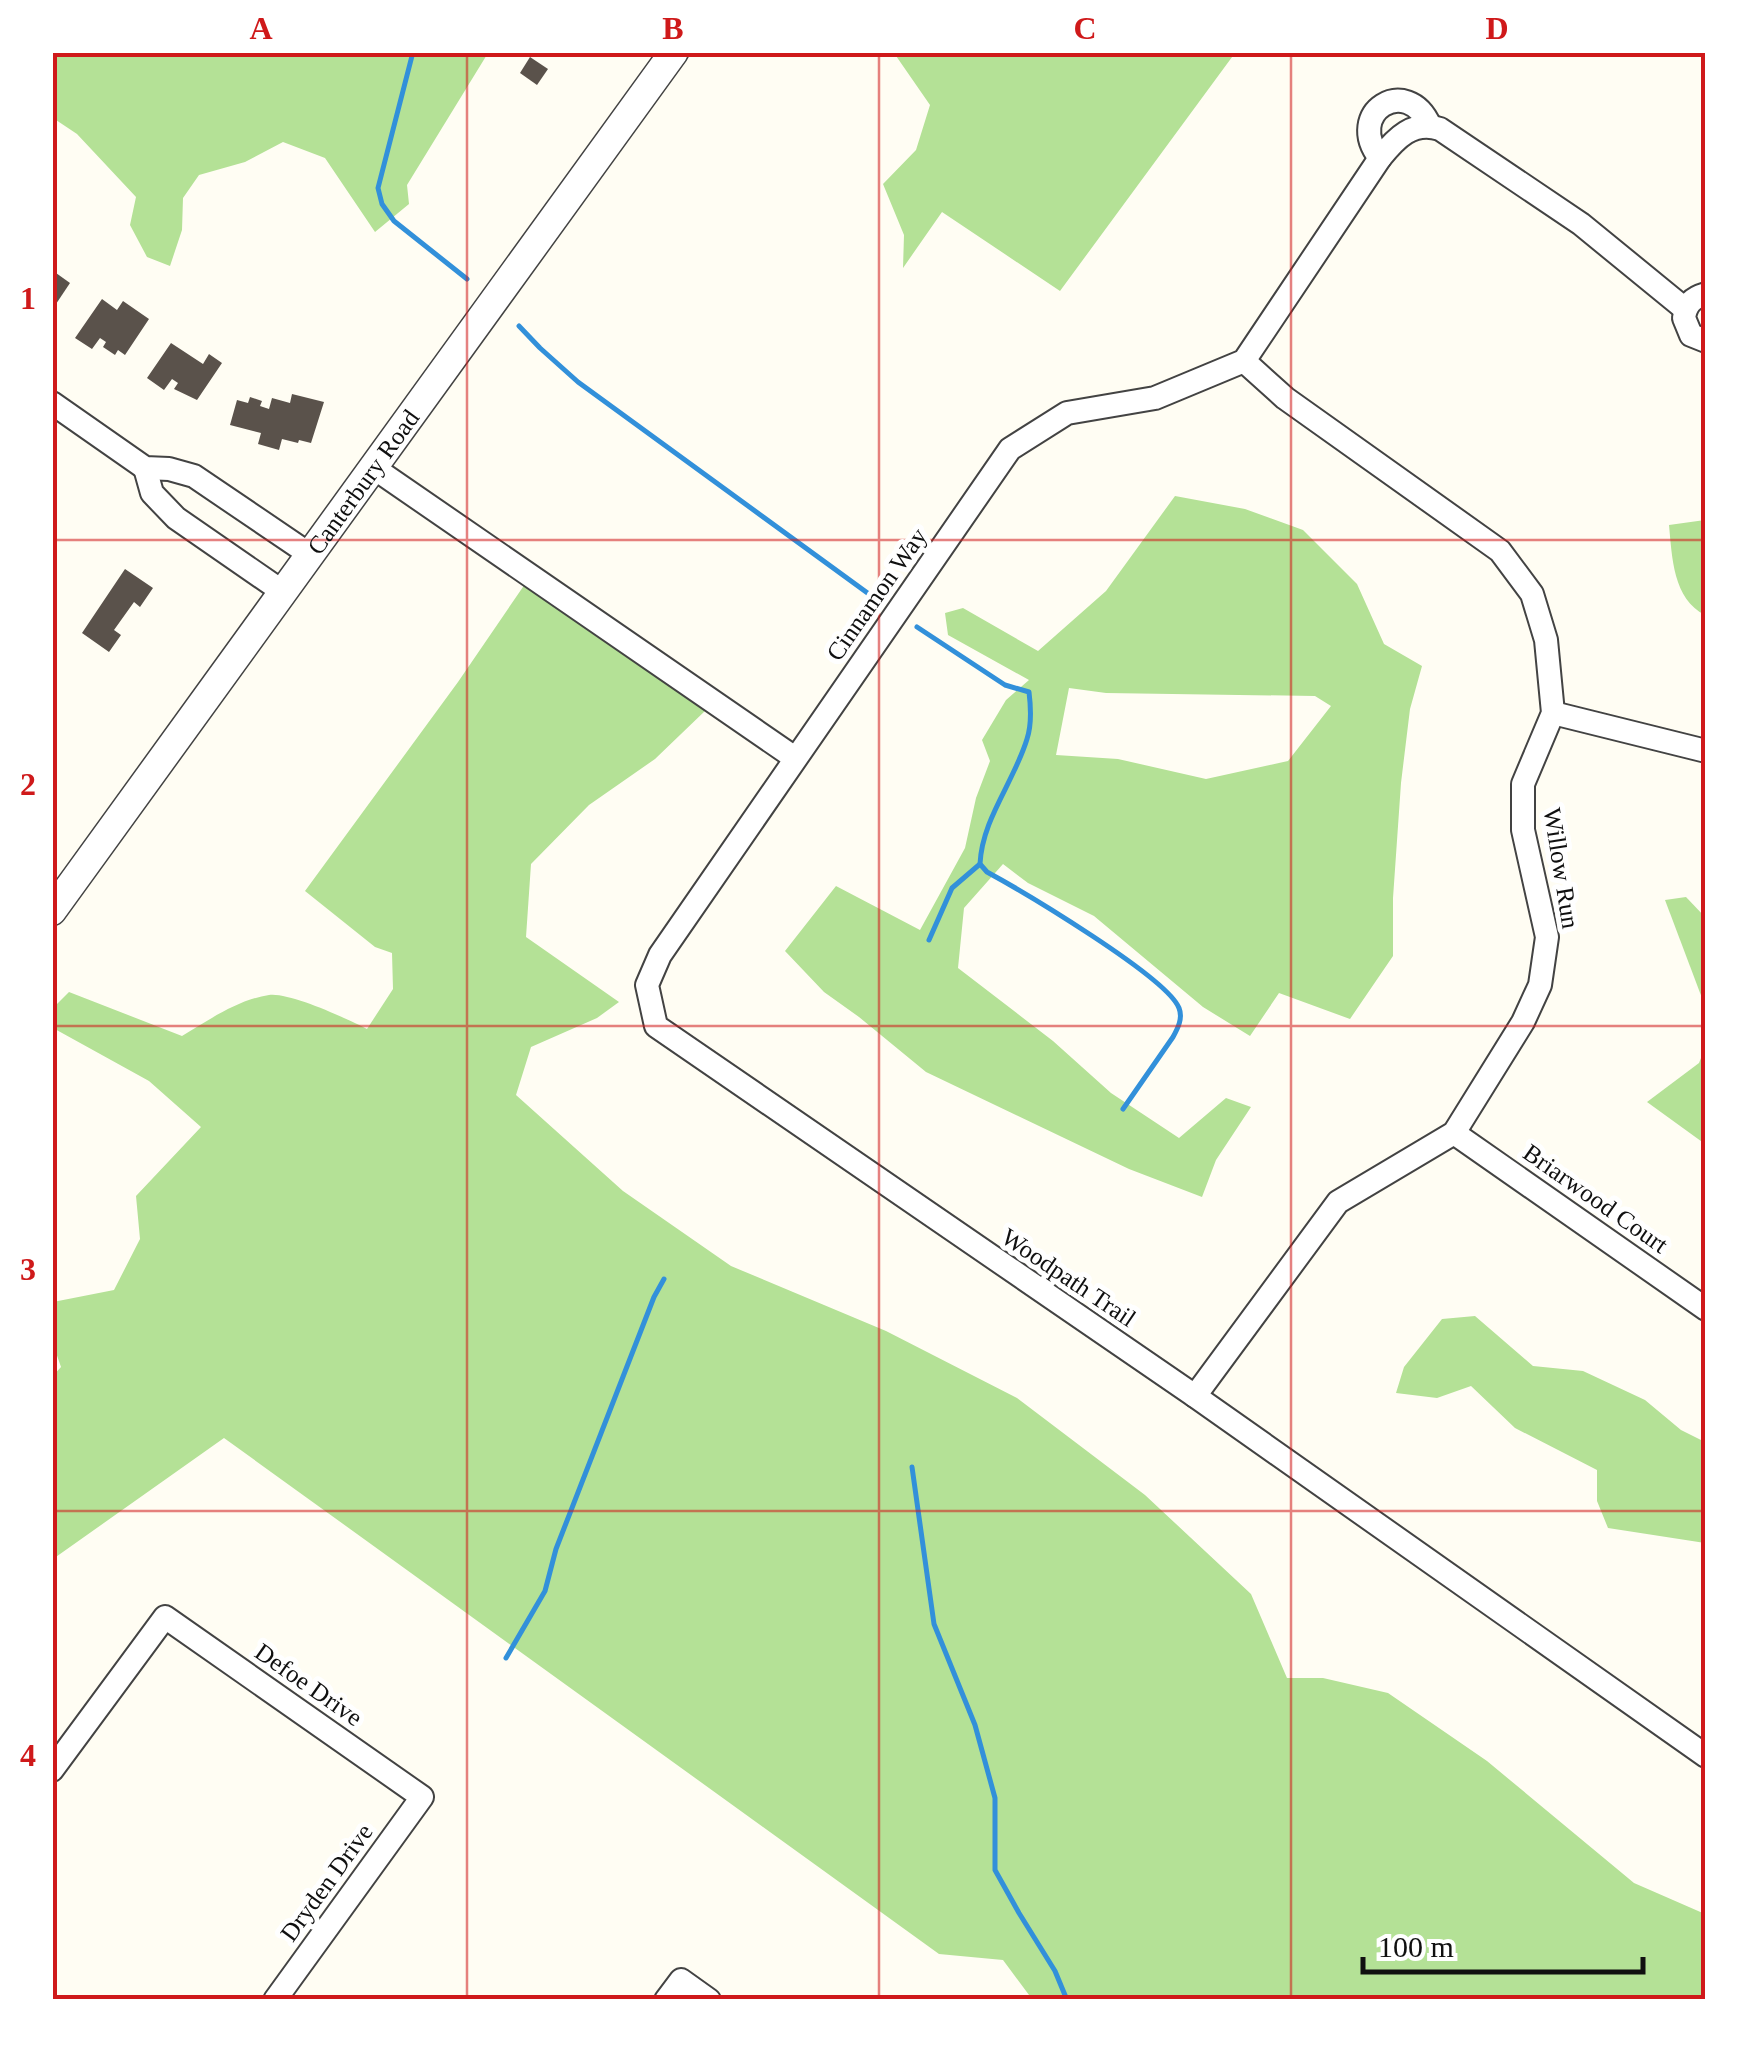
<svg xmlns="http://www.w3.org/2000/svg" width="1758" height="2052" font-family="Georgia,serif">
  <rect width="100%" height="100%" fill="#fffdf3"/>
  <g fill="#b4e196" fill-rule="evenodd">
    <path d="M52 53 53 52 488 53 407 185 409 204 375 232 325 158 283 142 245 162 199 175 183 198 182 230 170 266 147 257 130 225 136 197 77 134 53 118Z"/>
    <path d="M894 53H1235L1060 291 942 212 903 268 904 235 883 184 916 150 930 105Z"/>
    <path d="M1175 496 1245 509 1303 530 1357 584 1384 644 1422 666 1410 709 1401 783 1393 898V956L1350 1019 1279 993 1250 1036 1203 1007 1094 916 1028 883 1003 864 964 908 958 968 1053 1041 1111 1093 1179 1138 1226 1098 1251 1107 1216 1160 1202 1197 1129 1169 926 1072 859 1017 824 992 785 951 836 886 920 930 965 848 976 798 990 761 982 740 1006 700 1029 680 948 635 945 613 963 608 1038 651 1106 591ZM1069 688 1106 693 1315 696 1331 706 1288 761 1206 779 1118 759 1056 755Z"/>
    <path d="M1705 520H1706L1705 615C1673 599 1672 557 1669 525Z"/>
    <path d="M525 584 706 710 655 759 589 805 531 864 526 937 619 1002 597 1018 531 1047 516 1095 623 1191 731 1266 886 1331 1017 1398 1145 1495 1251 1594 1287 1678H1323L1388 1693 1487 1761 1634 1883 1705 1914V1999H1032L1003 1960 939 1954 224 1438 53 1559 52 1377 61 1367 53 1344V1302L114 1290 140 1239 136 1196 201 1127 149 1081 53 1028V1008L69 992 182 1036C209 1020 237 1000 269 995 289 992 348 1019 367 1029L393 989 392 953 375 947 305 891 458 682Z"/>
    <path d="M1686 897 1705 917V1006L1665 900Z"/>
    <path d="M1705 1048V1144L1647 1102 1699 1063Z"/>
    <path d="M1475 1316 1533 1366 1583 1371 1645 1400 1681 1430 1705 1442V1543L1608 1528 1597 1501V1470L1515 1428 1471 1386 1437 1398 1396 1393 1404 1367 1442 1319Z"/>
  </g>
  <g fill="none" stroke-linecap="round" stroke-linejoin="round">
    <g stroke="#3290da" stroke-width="5">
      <path d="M413 52 378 188 382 204 394 221 467 279"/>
      <path d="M519 326 540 348 578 382 873 597"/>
      <path d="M917 627 1005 685 1029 692C1031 708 1032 724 1027 739 1014 782 982 819 980 864L987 872C1022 891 1167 977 1179 1008 1183 1018 1178 1028 1173 1037L1123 1109"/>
      <path d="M929 940 952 888 980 864"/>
      <path d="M912 1467 934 1624 975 1725 995 1798V1870L1019 1913 1055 1971 1067 2000"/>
      <path d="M506 1658 545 1591 556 1549 654 1297 664 1279"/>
    </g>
  </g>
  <g fill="#5a524b">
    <path d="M530 57 548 69 537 85 520 73Z"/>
    <path d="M56 273 70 283 52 310V274Z"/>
    <path d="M102 299 117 310 123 301 149 319 125 355 118 350 115 355 103 347 106 342 100 338 92 349 75 338Z"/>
    <path d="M171 343 203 364 209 354 222 363 197 400 174 389 178 383 172 379 164 390 147 378Z"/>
    <path d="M292 394 324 402 311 443 299 440 298 443 282 439 279 450 258 444 261 433 230 425 237 400 248 403 250 397 262 401 260 406 269 409 272 398 290 403Z"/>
    <path d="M125 569 153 588 140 607 134 602 114 630 121 635 109 652 82 633Z"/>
  </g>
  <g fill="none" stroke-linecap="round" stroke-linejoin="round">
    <g stroke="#434343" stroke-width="26">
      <g id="minor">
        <path d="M1380 158C1344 113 1407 73 1430 126"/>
        <path d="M1706 294C1692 298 1686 304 1684 318L1691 335 1706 341"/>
        <path d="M1685 309 1581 224 1440 129C1413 120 1396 138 1380 158L1244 361 1155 398 1067 413 1010 449 660 955 647 985 656 1026 1195 1396 1706 1756"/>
        <path d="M52 403 145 468 169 469 194 476 309 554"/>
        <path d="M145 468 152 493 176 518 283 592"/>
        <path d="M374 468 795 758"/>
        <path d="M1553 713 1706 751"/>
        <path d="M1454 1133 1706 1309"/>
        <path d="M1195 1396 1338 1202 1454 1133 1523 1022 1540 985 1547 937 1523 830V784L1553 713 1546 640 1532 594 1500 551 1285 398 1244 361"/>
        <path d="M52 1770 165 1617 422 1797 275 2000"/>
        <path d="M666 2000 681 1980 709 2000"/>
      </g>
    </g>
    <g stroke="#434343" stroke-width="31">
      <g id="tertiary">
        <path id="s1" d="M52 911 674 52"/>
      </g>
    </g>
    <use href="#minor" stroke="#fff" stroke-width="22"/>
    <use href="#tertiary" stroke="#fff" stroke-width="28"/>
  </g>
  <path fill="none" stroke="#cf191a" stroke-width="2.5" stroke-opacity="0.55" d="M467 52V2000M879 52V2000M1291 52V2000M52 540H1706M52 1026H1706M52 1511H1706"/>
  <g text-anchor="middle" stroke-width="10" stroke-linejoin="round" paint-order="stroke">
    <g font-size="25" fill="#101010" stroke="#fff">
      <text dy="9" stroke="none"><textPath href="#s1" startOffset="530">Canterbury Road</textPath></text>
      <text transform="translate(876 594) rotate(-55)" y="9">Cinnamon Way</text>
      <text transform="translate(1562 868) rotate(81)" y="9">Willow Run</text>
      <text transform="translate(1596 1198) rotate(35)" y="9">Briarwood Court</text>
      <text transform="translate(1069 1277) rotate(34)" y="9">Woodpath Trail</text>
      <text transform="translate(309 1684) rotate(35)" y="9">Defoe Drive</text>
      <text transform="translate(326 1882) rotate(-54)" y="9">Dryden Drive</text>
    </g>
  </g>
  <rect width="1758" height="2052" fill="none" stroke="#ffffff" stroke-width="110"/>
  <path d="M1363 1957v15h280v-15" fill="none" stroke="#101010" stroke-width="5"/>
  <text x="1378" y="1957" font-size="30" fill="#101010" stroke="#ffffff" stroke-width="8" paint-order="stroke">100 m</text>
  <rect x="55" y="55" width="1648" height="1942" fill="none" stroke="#cf191a" stroke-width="4"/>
  <g font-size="32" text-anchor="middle" font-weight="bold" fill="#cf191a">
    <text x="261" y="39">A</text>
    <text x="673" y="39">B</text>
    <text x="1085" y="39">C</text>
    <text x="1497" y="39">D</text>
    <text x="28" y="309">1</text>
    <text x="28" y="795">2</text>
    <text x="28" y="1280">3</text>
    <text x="28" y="1766">4</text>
  </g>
</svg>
